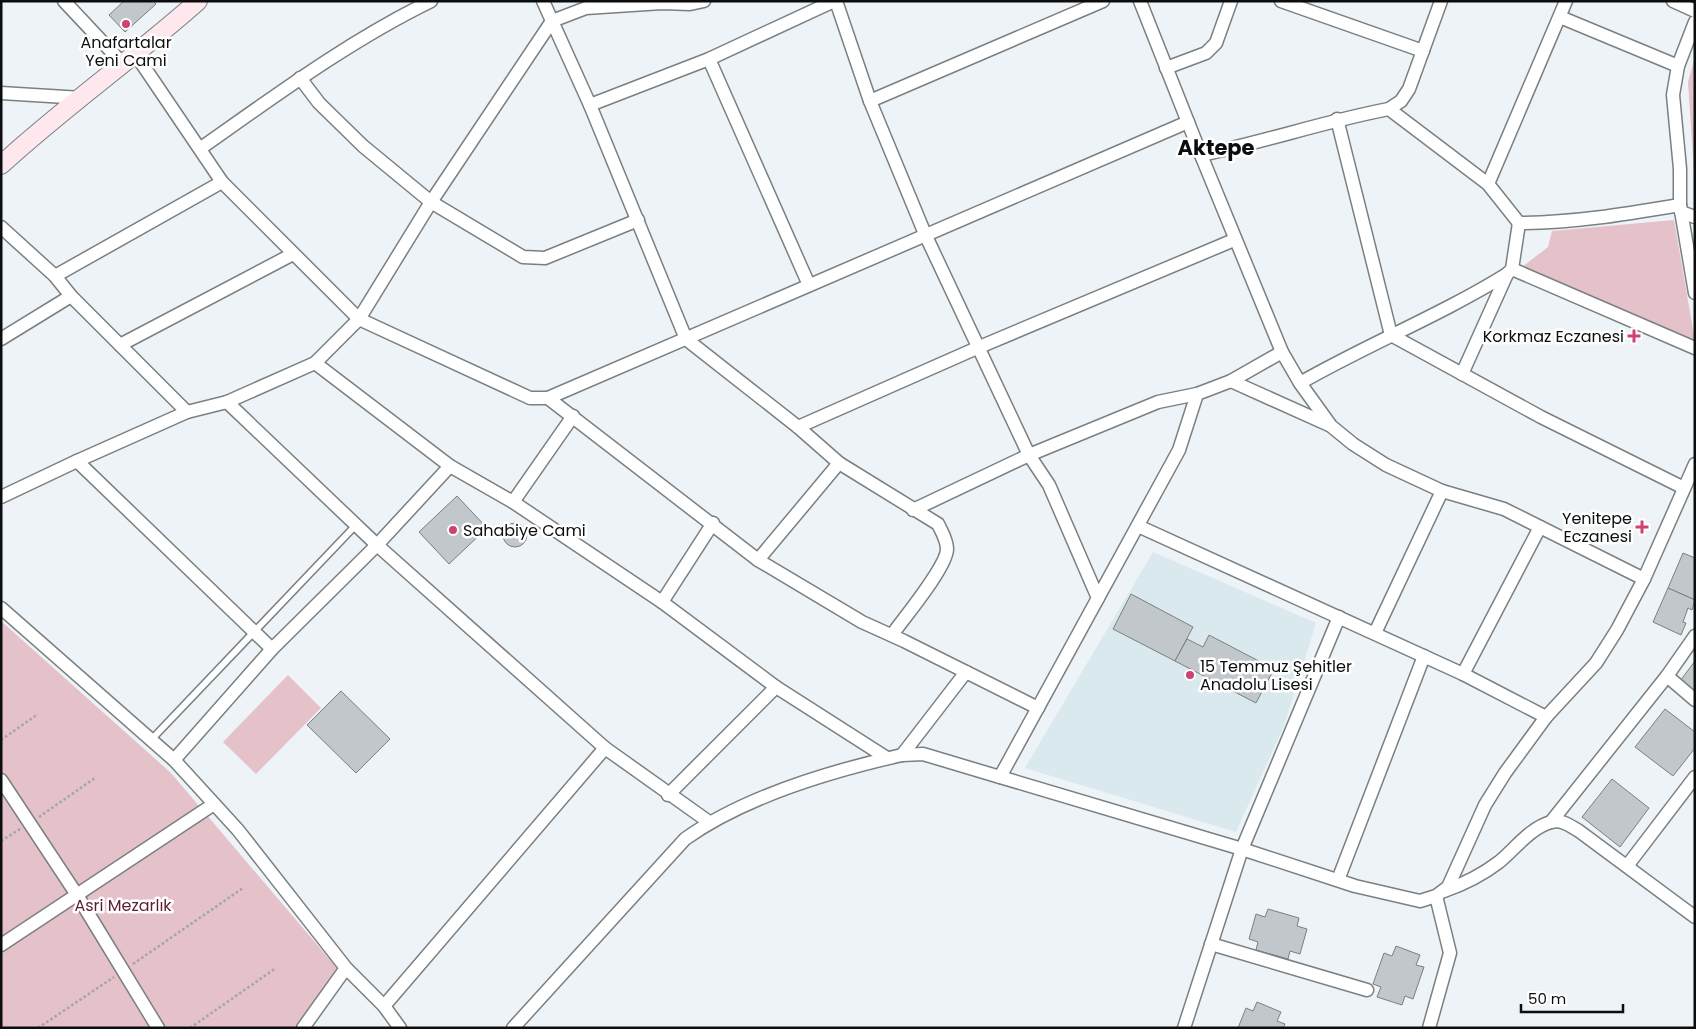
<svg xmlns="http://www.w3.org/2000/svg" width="1696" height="1029" font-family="Poppins,sans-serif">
  <rect width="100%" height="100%" fill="#edf3f6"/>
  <path fill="#dae9ee" d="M1153 552 1316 623 1284 726 1236 832 1025 768Z"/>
  <g fill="#e5c1c9">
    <path d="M1695 57V188L1688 82Z"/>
    <path d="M1674 220 1695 341 1522 267 1548 247 1552 231Z"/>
    <path d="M1 621 171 773 342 974 304 1028H1Z"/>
    <path d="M288 675 321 708 256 774 223 742Z"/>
  </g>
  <g fill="#c1c7ca" stroke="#7a8082">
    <path d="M124 1H153L156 4 125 32 109 15Z"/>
    <path d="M457 496 487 528 449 564 419 532Z"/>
    <circle cx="515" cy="535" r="12"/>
    <path d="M1683 553 1695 558V600L1668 588Z"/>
    <path d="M1668 588 1695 600 1692 610 1688 608 1683 622 1686 623 1681 635 1653 622Z"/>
    <path d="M1131 594 1193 627 1175 661 1113 629Z"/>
    <path d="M1209 635 1274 669 1256 703 1175 661 1187 639 1203 647Z"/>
    <path d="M1695 661V692L1680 681Z"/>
    <path d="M341 691 390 739 356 773 307 725Z"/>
    <path d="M1665 709 1695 732V748L1673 776 1635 747Z"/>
    <path d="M1612 779 1649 808 1620 847 1582 817Z"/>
    <path d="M1268 909 1299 918 1297 926 1307 929 1300 954 1290 951 1288 959 1256 950 1258 942 1249 939 1256 914 1265 917Z"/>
    <path d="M1396 946 1420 955 1416 965 1424 967 1413 999 1405 996 1402 1005 1377 997 1381 987 1373 984 1384 953 1392 956Z"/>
    <path d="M1257 1002 1281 1012 1277 1021 1285 1024 1283 1028H1238L1246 1008 1253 1011Z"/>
  </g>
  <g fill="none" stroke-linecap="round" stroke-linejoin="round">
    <g stroke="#7a7f82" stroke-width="9">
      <path id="service" d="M151 740 356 525"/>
    </g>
    <g stroke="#7a7f82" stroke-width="15">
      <g id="minor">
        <path d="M64 1 124 65"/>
        <path d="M543 1 590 105 686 339 798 427 839 463 938 524C942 532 947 540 947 549 947 567 903 619 892 635"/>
        <path d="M836 1 870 101 925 234 1029 455 1049 485 1098 598"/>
        <path d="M1140 1 1201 155C1265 142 1325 121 1389 109L1488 184 1519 223C1573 223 1626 214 1680 205"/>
        <path d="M1281 1 1423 51"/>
        <path d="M1673 1 1695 11"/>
        <path d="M1560 17 1678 66"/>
        <path d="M1695 22 1678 66 1673 95 1680 169V205L1695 293"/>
        <path d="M136 55 222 182 359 319 530 398H548L1188 122"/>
        <path d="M709 59 809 285"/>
        <path d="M1166 68 1206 53 1216 43 1231 1"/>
        <path d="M300 78 319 103 363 146 431 202 523 257 545 258 638 220"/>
        <path d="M1 93 82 98"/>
        <path d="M870 101 1103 1"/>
        <path d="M590 105 709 59 834 1"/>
        <path d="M1389 109 1401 101 1409 89 1441 1"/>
        <path d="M1337 119 1391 335 1541 417 1684 488"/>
        <path d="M201 148C275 96 349 41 431 1"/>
        <path d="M1201 155 1282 352 1300 383C1368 344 1441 315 1507 274L1512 269 1519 223"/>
        <path d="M1488 184 1566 1"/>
        <path d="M1681 212 1695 217"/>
        <path d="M1 227 55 276 71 296 187 412"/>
        <path d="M1512 269 1695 348"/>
        <path d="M55 276 222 182"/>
        <path d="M1 339 71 296"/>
        <path d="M120 345 293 254"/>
        <path d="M315 363 450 466 513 502 662 602 776 687 887 758"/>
        <path d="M1462 374 1507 274"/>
        <path d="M1231 381 1329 425"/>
        <path d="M1300 383 1331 426 1353 444 1386 465 1442 491 1504 509 1644 579"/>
        <path d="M548 398 758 560 862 622 904 641 1038 708"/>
        <path d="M227 402 377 545 605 748 709 822"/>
        <path d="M798 427 977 348 1234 240"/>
        <path d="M77 461 272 649"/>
        <path d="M1 497 77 461 187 412 227 402 315 363 359 319 431 202 552 21 586 8 662 3 690 4 704 1"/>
        <path d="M513 502 573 416"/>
        <path d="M913 510 1029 455 1158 402 1197 394"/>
        <path d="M1138 526 1463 674 1546 717"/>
        <path d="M758 560 839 463"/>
        <path d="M662 602 713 523"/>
        <path d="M1 608 174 760 238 830 346 968 384 1006 400 1028"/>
        <path d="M1375 633 1442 491"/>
        <path d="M1463 674 1540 527"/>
        <path d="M1667 676 1695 700"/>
        <path d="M902 755 966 672"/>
        <path d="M174 760 272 649 377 545 450 466"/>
        <path d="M1000 777 1179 450 1197 394 1231 381 1282 352"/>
        <path d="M1 780 77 895 158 1028"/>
        <path d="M668 795 776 687"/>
        <path d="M1551 822 1667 676 1695 636"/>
        <path d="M1627 866 1695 777"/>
        <path d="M1338 880 1424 656"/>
        <path d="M1444 891C1464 884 1482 875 1499 862 1515 849 1530 828 1551 822 1562 819 1570 826 1579 831L1695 917"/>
        <path d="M1211 944 1367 990"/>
        <path d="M1 945 214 804"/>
        <path d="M384 1006 605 748"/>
        <path d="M303 1028 346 968"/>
        <path d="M513 1028 685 839C744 797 831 771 902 755L923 754 1000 777 1242 849 1355 886 1420 901 1436 896 1448 887 1485 805 1505 773 1546 717 1596 663 1617 630 1644 579 1695 464"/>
        <path d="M1184 1028 1242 849 1339 617"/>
        <path d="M1429 1028 1450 953 1436 896"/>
      </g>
    </g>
    <g stroke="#7a7f82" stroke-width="20">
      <path id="secondary" d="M1 165C64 107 134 58 198 1"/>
    </g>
    <g stroke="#a1a5a8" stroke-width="2.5" stroke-dasharray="2.5 2.5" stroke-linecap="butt">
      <path d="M1 740 38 714"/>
      <path d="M39 817 95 778"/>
      <path d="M1 841 20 829"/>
      <path d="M133 964 243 888"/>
      <path d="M38 1028 114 977"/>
      <path d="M190 1028 276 968"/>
    </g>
    <use href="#service" stroke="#fff" stroke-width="6"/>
    <use href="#minor" stroke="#fff" stroke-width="12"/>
    <use href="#secondary" stroke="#fee8ed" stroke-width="18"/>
  </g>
  <g fill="#ce4171" stroke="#fff" stroke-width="2">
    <circle cx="126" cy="24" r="5"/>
    <path d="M1631.5 328.5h5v5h5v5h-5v5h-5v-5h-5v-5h5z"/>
    <path d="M1639.5 519.5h5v5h5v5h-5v5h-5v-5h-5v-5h5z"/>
    <circle cx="453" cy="530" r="5"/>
    <circle cx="1190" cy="675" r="5"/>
  </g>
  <g text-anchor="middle" stroke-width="5" stroke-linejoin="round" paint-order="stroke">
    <g font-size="16" fill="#0b0d0e" stroke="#fff" text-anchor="end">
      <text x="126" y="48" text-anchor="middle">Anafartalar<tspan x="126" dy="18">Yeni Cami</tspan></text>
      <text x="1624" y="342">Korkmaz Eczanesi</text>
      <text x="1632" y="524">Yenitepe<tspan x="1632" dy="18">Eczanesi</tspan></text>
      <text x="463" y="536" text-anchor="start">Sahabiye Cami</text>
      <text x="1200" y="672" text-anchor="start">15 Temmuz Şehitler<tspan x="1200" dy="18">Anadolu Lisesi</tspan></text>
    </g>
    <g font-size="16" fill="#5c1f32" stroke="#fff">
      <text x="123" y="911">Asri Mezarlık</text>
    </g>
    <g font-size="21" font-weight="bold" fill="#0b0d0e" stroke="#fff">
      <text x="1216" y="155">Aktepe</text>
    </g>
  </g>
  <rect width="1696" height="1029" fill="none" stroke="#0b0d0e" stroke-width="5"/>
  <path d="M1521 1004v8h102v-8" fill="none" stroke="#0b0d0e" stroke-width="2.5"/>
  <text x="1528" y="1004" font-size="15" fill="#0b0d0e" stroke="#ffffff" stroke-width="4" paint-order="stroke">50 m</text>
</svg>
